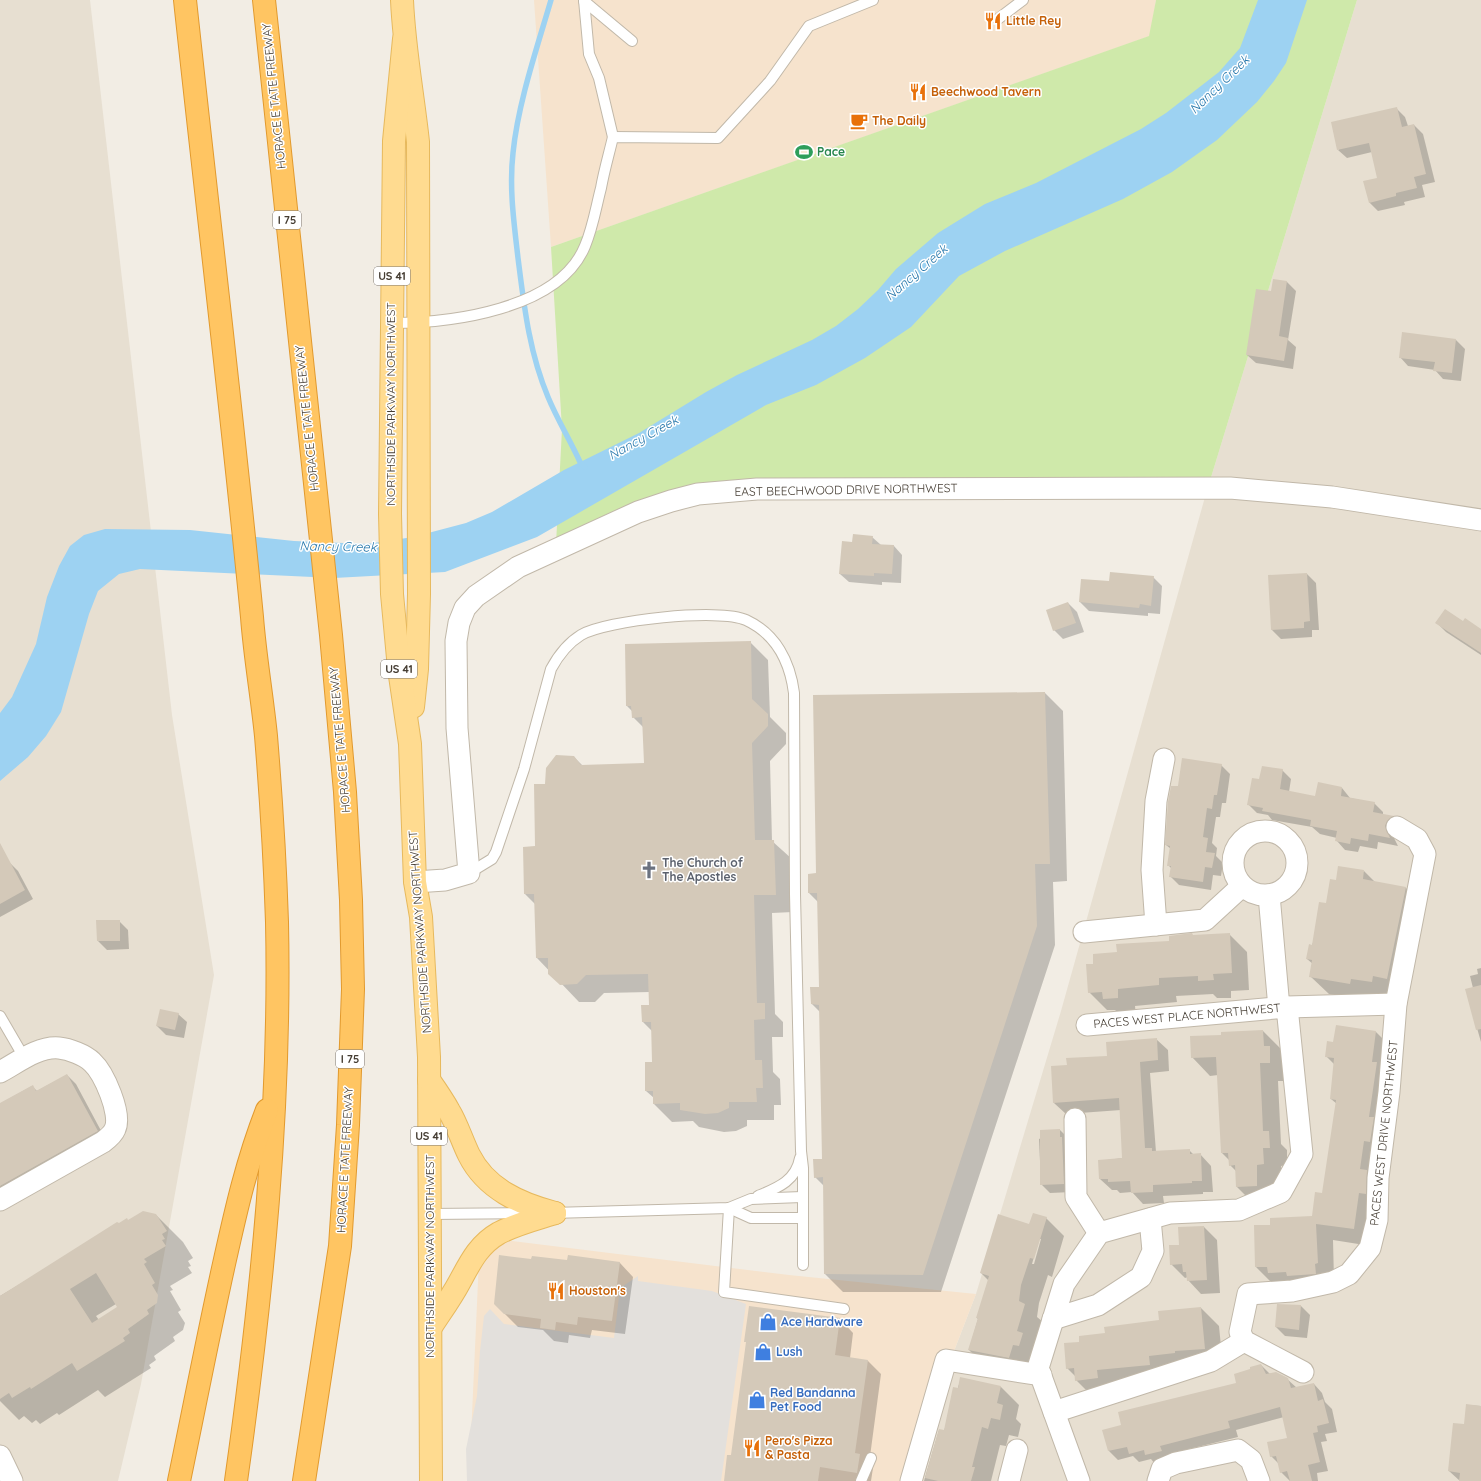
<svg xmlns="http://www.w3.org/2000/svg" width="1481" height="1481" font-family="Quicksand,sans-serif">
  <rect width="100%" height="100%" fill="#f2ede4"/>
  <g fill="#e7dfd1">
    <path d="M0 0H90L172 715 214 975 141 1384 118 1481H0Z"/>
    <path d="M1357 0H1481V1481H904L976 1294 1061 1011 1205 497Z"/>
  </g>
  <g fill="#f6e3cd">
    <path d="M534 0H1156L1150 36 551 247Z"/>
    <path d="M480 1237 789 1275 976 1294 904 1481H469Z"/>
  </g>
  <path fill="#cfe9aa" d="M1156 0H1357L1205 497H795L657 507 556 544 562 429 551 247 1149 36Z"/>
  <path fill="#e3e0dc" d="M638 1276V1281L712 1291 746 1304 721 1481H467L466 1449 477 1396 480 1351 484 1316 490 1309 504 1324 614 1338 620 1288Z"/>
  <path fill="#9dd2f2" d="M1258 0H1307L1286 63 1274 81 1257 102 1217 140 1172 172 1123 199 1005 251 959 276 911 327 865 358 816 385 766 405 537 537 445 572 334 578 140 569 119 574 98 591 89 614 61 712 46 736 28 757 0 781V713L12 697 36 644 47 597 59 566 70 546 84 535 105 529 190 530 294 541 367 544 413 537 466 523 492 512 564 470 639 433 706 392 737 375 812 340 836 326 858 309 878 290 896 269 938 233 985 204 1036 183 1141 129 1166 113 1219 72 1240 48Z"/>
  <g fill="#0003" fill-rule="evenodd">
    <path d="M1396 108 1405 117 1408 126 1414 125 1423 134 1435 182 1422 185 1425 197 1404 202 1405 205 1378 211 1369 202 1378 179 1372 152 1347 158 1338 150Z"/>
    <path d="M1274 280 1287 282 1296 291 1288 340 1296 347 1293 369 1256 363 1247 355 1272 292Z"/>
    <path d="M1456 340 1465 349 1461 381 1443 379 1435 370 1408 366 1400 357Z"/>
    <path d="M872 537 881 545 894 546 902 555 901 583 882 582V585L849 582 840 574 853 543Z"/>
    <path d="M1307 574 1316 583 1319 630H1312V637L1281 639 1272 630 1269 576Z"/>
    <path d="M1153 577 1162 586 1160 614 1148 613V616L1089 611 1080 602 1082 580 1110 583Z"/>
    <path d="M1068 603 1077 612 1084 632 1063 639 1054 630Z"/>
    <path d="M1463 622 1481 630V655L1446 632 1437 623Z"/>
    <path d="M750 642 768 660 770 717 786 733V744L770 761 772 841 792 859 793 912 772 913 775 1014 783 1022V1037H772L773 1072 780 1079 781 1105H774V1120H747V1126L736 1131 724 1132 699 1127 693 1121 672 1122 654 1104V1098L646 1091 653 1063V1032L643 1022 650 1006V992L604 993 595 1002H579L537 958 535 904 525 894 536 847 546 785 574 757 583 766 645 764 644 728 633 717 632 711 627 706 626 645Z"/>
    <path d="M1045 693 1063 711 1067 881 1053 882 1055 945 941 1292H843L825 1274 824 1186 815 1177 823 1160 821 1013 812 1004 820 988 818 902 809 893V875L817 874Z"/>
    <path d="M1221 765 1230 774 1226 803H1222L1220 817H1216L1212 843 1217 848 1216 856 1223 863 1221 876 1213 875 1211 890 1179 885 1171 877 1172 869 1168 865 1171 849 1166 845 1179 788Z"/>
    <path d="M1282 770 1291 779 1289 792 1316 797 1342 788 1350 798 1374 803 1383 812V815L1393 817 1402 825 1393 836 1398 846 1378 842 1377 849 1360 846 1358 852 1345 850 1337 841V838L1320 834 1312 827 1272 820 1268 815 1257 813 1248 804 1260 780Z"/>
    <path d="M9 862 18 871 33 899 0 917V867Z"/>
    <path d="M1364 871 1375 882 1406 888 1424 906 1405 997 1367 1001 1329 994 1310 976 1313 964 1307 959 1327 904Z"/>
    <path d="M119 921 128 930 129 949 107 950 98 941Z"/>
    <path d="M1229 934 1247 952 1249 990 1231 991V998H1217L1213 994 1176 996 1177 1002 1135 1006 1136 1016H1122L1115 1010H1107L1089 992 1094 965 1118 953 1171 942Z"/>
    <path d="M1481 968V1042L1466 990 1473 988 1470 976 1478 974 1477 969Z"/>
    <path d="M178 1014 187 1022 184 1038 166 1035 157 1026Z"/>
    <path d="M1263 1031 1281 1049V1059L1287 1065 1288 1081H1278L1281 1144 1287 1150V1165L1281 1166 1282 1182 1275 1204 1255 1205 1237 1187 1236 1171 1230 1165V1161L1222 1153 1218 1075 1210 1076 1192 1057 1222 1036Z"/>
    <path d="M1376 1032 1393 1049 1371 1246 1333 1240 1334 1280 1273 1284 1256 1267 1271 1226 1312 1217 1323 1194 1337 1104 1331 1099 1335 1065 1326 1056 1334 1044Z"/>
    <path d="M1156 1039 1168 1050 1169 1071 1150 1073 1156 1152 1189 1150 1194 1155 1200 1154 1211 1166 1213 1192H1203V1194L1163 1196 1164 1203 1143 1204 1132 1192 1120 1193 1117 1190H1112L1100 1179 1099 1161 1123 1158 1121 1110 1066 1114 1054 1103 1068 1066 1108 1057Z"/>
    <path d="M67 1075 76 1084 106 1140 0 1199V1104L32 1086 37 1091Z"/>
    <path d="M1060 1130 1069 1139 1072 1192 1050 1193 1041 1184 1039 1139Z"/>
    <path d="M156 1215 183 1242 193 1258 188 1261 191 1266 188 1267 192 1273 170 1286 173 1290 170 1291 181 1310 178 1312 185 1323 183 1330 173 1337 175 1341 154 1356 156 1360 149 1365 151 1368 105 1397 98 1390 59 1415 57 1413 40 1424 36 1420 32 1423 24 1416 19 1420 0 1401V1296L119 1225ZM116 1304 119 1308 99 1320 96 1316Z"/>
    <path d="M1046 1218 1064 1236 1052 1277 1048 1275 1039 1303 1037 1317 1043 1322 1037 1364 987 1368 969 1350 978 1319 977 1318 989 1281 981 1273 1030 1225ZM1039 1239H1041L1034 1264H1032Z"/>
    <path d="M1204 1227 1217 1240 1220 1293 1201 1294 1188 1280V1277L1185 1278 1171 1264 1180 1246Z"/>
    <path d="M569 1256 620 1263 633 1277 625 1334 592 1330 590 1338 569 1335 568 1343 554 1341 543 1330 518 1327 495 1304 532 1260 568 1261Z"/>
    <path d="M1278 1305 1301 1306 1310 1315 1307 1338 1285 1336 1276 1327Z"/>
    <path d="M1201 1308 1219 1326 1223 1367 1193 1369 1094 1398 1076 1380 1075 1376 1067 1368 1080 1343 1160 1321Z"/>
    <path d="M840 1319 853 1333 850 1358 868 1361 881 1374 869 1464 873 1468 871 1481H725L732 1456 747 1343 745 1341Z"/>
    <path d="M1261 1365 1270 1374 1287 1379 1297 1388 1314 1384 1322 1393 1325 1402 1332 1409 1337 1432 1325 1434 1327 1441 1321 1442 1328 1471 1317 1473 1318 1481H1290L1281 1472 1279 1464 1271 1456 1288 1438 1284 1417 1236 1430 1238 1437 1169 1454 1170 1460 1155 1464 1151 1459 1139 1462 1133 1456 1118 1460 1109 1451 1104 1431 1122 1426 1237 1384 1251 1370Z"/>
    <path d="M961 1378 1001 1387 1019 1405 1016 1419 1021 1424 1018 1437 1009 1435 1006 1446 1000 1445 991 1481H924L939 1430 944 1431Z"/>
    <path d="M1467 1405 1481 1406V1481H1460L1449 1471 1465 1425Z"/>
  </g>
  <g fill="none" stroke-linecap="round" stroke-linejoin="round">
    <path stroke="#9dd2f2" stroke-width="5.5" d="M551 0C537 48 518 103 513 153 509 188 514 223 518 258 524 305 529 352 548 397 557 419 570 440 580 462L585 467"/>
  </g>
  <g fill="#d4c9b9" fill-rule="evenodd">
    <path d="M1397 107 1402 127 1414 124 1426 174 1414 177 1417 188 1396 193V196L1369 203 1363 181 1377 178 1369 143 1337 150 1331 122Z"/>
    <path d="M1273 279 1287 281 1279 336 1288 338 1284 361 1246 355 1256 289 1271 291Z"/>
    <path d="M1402 332 1456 339 1452 373 1433 371 1435 362 1399 358Z"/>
    <path d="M853 534 873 536 872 544 894 545 892 574 874 573V576L839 574 842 541 852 542Z"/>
    <path d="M1110 572 1154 576 1151 606 1140 604 1139 608 1079 602 1081 579 1109 581Z"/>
    <path d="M1307 573 1310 621 1304 622V628L1271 630 1268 575Z"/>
    <path d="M1068 602 1076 623 1053 631 1046 610Z"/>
    <path d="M1445 609 1463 621 1465 618 1481 629V653L1435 623Z"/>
    <path d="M751 641 752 699 768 714V726L752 743 755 840H774L776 895H754L757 1003H765V1019L754 1020 755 1060H762L763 1088H756L757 1102H729V1108L718 1113 705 1114 680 1110V1103L653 1104V1091H645V1062H652L651 1022H642L641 1005H649L648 974 586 975 577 984 560 985 548 974V958H536L534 894H524L523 847 535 846 534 784H545L546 768 556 755 574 756 581 765 644 763 642 717 632 718 631 706H626L625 644Z"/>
    <path d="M1045 692 1050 864H1035L1037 926 923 1275 824 1274 823 1177 814 1178 813 1159H822L819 1005 811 1004 810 987H819L817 893H808V874L816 873 813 695Z"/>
    <path d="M1182 758 1222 764 1217 795H1214L1212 809 1207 808 1203 837 1208 838 1206 852 1215 853 1212 868 1205 867 1203 882 1169 877 1171 866H1167L1170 846 1165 845 1168 802 1171 786H1178Z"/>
    <path d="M1262 766 1283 769 1280 789 1315 796 1318 782 1342 787 1341 796 1375 802 1373 812 1394 816 1387 821 1385 826 1390 838 1369 834 1368 841 1351 838 1350 844 1335 841 1337 831 1310 826 1311 820 1262 811 1263 808 1247 805 1252 778 1259 779Z"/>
    <path d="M0 843 25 890 0 904Z"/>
    <path d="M1338 866 1364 870 1363 879 1406 887 1387 979 1373 976 1372 982 1351 979 1350 984 1309 977 1312 960 1306 959 1309 944 1312 945 1319 902 1326 903 1330 879 1336 880Z"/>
    <path d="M96 920H120V941H97Z"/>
    <path d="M1192 933 1193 935 1230 933 1232 973 1213 974 1214 980 1198 981V976L1159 978V985L1118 989V998L1103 999 1102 992 1088 993 1086 964H1093V954L1117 952 1116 944 1169 941V936Z"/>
    <path d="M1481 985V1029L1476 1030 1465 989Z"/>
    <path d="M160 1009 179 1013 175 1030 156 1026Z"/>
    <path d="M1336 1025 1376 1031 1372 1062H1377L1369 1117H1374L1370 1142 1364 1141 1360 1169 1367 1170 1366 1194 1359 1193 1354 1229 1316 1224 1318 1263 1315 1264 1316 1274 1287 1276 1286 1272 1268 1273 1267 1267H1255L1254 1225H1270V1218L1312 1216 1315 1192 1322 1193 1336 1100 1330 1099 1334 1058 1325 1057 1327 1041 1333 1042Z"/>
    <path d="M1263 1030 1264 1046H1270V1063H1260L1263 1131H1269L1270 1148H1263L1264 1164 1257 1165V1186L1236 1187 1235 1165 1229 1166 1228 1153H1221L1216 1057 1191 1058 1190 1036 1221 1035V1032Z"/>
    <path d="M1157 1038 1158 1060 1140 1062 1145 1148H1152V1151L1190 1149V1154L1201 1153 1202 1181H1192V1183L1153 1185V1192L1131 1193 1130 1181 1108 1182V1179H1099L1098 1160 1122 1158 1119 1098 1053 1103 1051 1066 1067 1065 1066 1058 1107 1056 1106 1042Z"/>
    <path d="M67 1074 98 1131 0 1186V1103L33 1085 36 1091Z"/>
    <path d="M1060 1129V1137H1062L1064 1184 1040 1185V1130Z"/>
    <path d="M143 1211 156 1214 167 1231 162 1234 165 1239 162 1240 166 1246 144 1259 147 1262 144 1264 155 1283 152 1285 158 1295 157 1303 147 1310 149 1314 128 1329 130 1333 123 1338 125 1341 77 1371 72 1363 31 1389 30 1387 12 1398 9 1393 0 1399V1296L117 1222 119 1223 127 1218 128 1220ZM96 1273 117 1307 92 1323 70 1289Z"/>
    <path d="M1033 1213 1047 1217 1034 1259 1030 1258 1021 1285 1019 1301 1025 1304 1017 1331 1023 1333 1019 1346 1013 1345 1009 1358 968 1350 978 1318H976L989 1276 980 1273 998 1214 1029 1224Z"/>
    <path d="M1204 1226 1207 1280 1187 1281 1186 1272H1183L1182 1264 1170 1265 1169 1245H1179L1178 1227Z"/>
    <path d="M499 1255 531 1259 532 1256 567 1260 568 1255 620 1262 612 1321 578 1317 577 1325 556 1322 555 1330 540 1328 541 1319 504 1314 494 1304Z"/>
    <path d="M1277 1304 1301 1305 1299 1330 1275 1327Z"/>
    <path d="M749 1306 840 1318 835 1355 868 1360 855 1453 860 1454 857 1473 820 1467 818 1481H724L727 1455H731L746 1342H744Z"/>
    <path d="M1201 1307 1205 1349 1175 1351V1353L1149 1356 1150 1365 1097 1370 1098 1378 1075 1381 1074 1368 1066 1369 1064 1343 1079 1342V1336L1105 1333 1104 1327 1159 1320 1158 1311Z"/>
    <path d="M1261 1364 1266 1374 1276 1372 1288 1378 1291 1388 1314 1383 1318 1401 1323 1399 1329 1423 1317 1426 1318 1432 1313 1433 1320 1462 1308 1465 1312 1481H1290L1287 1471 1280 1473 1276 1456 1270 1457 1267 1442 1287 1438 1280 1407 1228 1421 1230 1428 1160 1446 1162 1451 1145 1455 1144 1450 1129 1454 1127 1447 1108 1451 1102 1430 1121 1425 1118 1412 1236 1383 1234 1374 1250 1369V1367Z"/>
    <path d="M960 1377 1001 1386 997 1403 1003 1405 1000 1420 991 1418 988 1429 982 1427 972 1467H975L971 1481H938L925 1478 939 1429 944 1430 953 1387 958 1388Z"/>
    <path d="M1466 1404 1481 1406V1481H1459L1460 1473 1448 1471 1453 1423 1464 1424Z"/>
  </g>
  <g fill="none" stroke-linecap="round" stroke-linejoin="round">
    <g stroke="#c1b8a9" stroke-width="12">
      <g id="lane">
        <path d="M584 0 589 54 599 78 613 137"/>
        <path d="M584 1 632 41"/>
        <path d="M998 19 1023 0"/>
        <path d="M391 323C450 323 559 310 585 246 593 227 596 207 601 188 604 171 609 154 613 137L718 138 770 81 809 26 873 0"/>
        <path d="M469 873 492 859 496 852 524 769 551 669C558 656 568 643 581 635 606 620 720 608 746 620 776 634 790 662 794 693L795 894 801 1151 803 1168V1265"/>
        <path d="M0 1016 25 1059"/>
        <path d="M758 1196C777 1188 796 1181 800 1158"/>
        <path d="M729 1208 724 1292 844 1309"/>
        <path d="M729 1208 751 1218H802"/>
        <path d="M552 1213 729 1208 751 1199 802 1197"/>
        <path d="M430 1214 530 1213"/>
        <path d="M861 1481 871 1458"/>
      </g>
    </g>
    <g stroke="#c1b8a9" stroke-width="23">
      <g id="street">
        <circle cx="1265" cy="863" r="32"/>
        <path d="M415 882 445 880 469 873 457 728 456 641 459 623 465 608 476 596 518 567 638 512 671 501 698 494 757 489 1230 488 1332 497 1481 520"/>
        <path d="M1269 895 1279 1008"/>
        <path d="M1156 925 1152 870 1156 801 1164 759"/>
        <path d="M1084 932 1205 920 1242 886"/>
        <path d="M1087 1025 1287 1007 1396 1004"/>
        <path d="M0 1072C17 1063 38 1046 59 1048 69 1049 85 1055 92 1062 104 1073 122 1114 115 1129 113 1134 107 1139 103 1142L0 1200"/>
        <path d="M1075 1119 1076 1197 1099 1233"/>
        <path d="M1053 1319 1098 1305 1141 1277 1153 1251 1150 1219"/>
        <path d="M1303 1372 1244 1341 1240 1332 1248 1294 1292 1291 1333 1282 1349 1274 1370 1248 1377 1220 1378 1178 1389 1092 1396 1004 1425 854 1417 839 1397 827"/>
        <path d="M1054 1412 1211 1361 1244 1341"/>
        <path d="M0 1456 12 1481"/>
        <path d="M911 1481 946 1360 1041 1375"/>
        <path d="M1009 1481 1017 1450"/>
        <path d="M1079 1481 1038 1368 1064 1284 1099 1233 1170 1213 1239 1210 1281 1192 1302 1154 1287 1007"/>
        <path d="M1158 1481 1162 1469 1176 1463 1238 1450 1251 1460 1259 1481"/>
      </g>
    </g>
    <g stroke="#e7b95d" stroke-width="24">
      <g id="primary">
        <path d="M402 0C404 48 413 95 418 142L419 594 417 669 413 707"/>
        <path d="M404 39 394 141 390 514 392 594 399 669 410 744 415 882 421 917 429 1057 431 1481"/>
        <path d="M429 1080C436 1090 443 1100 449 1111 457 1124 462 1141 469 1155 486 1189 520 1204 555 1213"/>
        <path d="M431 1327C440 1313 451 1298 459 1283 470 1263 478 1245 499 1233 516 1224 536 1219 555 1213"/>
      </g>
    </g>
    <g stroke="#e29a2e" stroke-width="24">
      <g id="highway">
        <path d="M185 0C207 206 232 411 252 617 255 657 262 696 266 736 271 797 275 860 277 922 281 1109 262 1296 236 1481"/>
        <path d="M264 0 331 635 345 792 351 900 353 989 348 1125 340 1246 304 1481"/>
        <path d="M179 1481C194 1409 208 1336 224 1264 236 1210 247 1161 267 1110"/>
      </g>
    </g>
    <use href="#lane" stroke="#fff" stroke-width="10"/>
    <use href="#street" stroke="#fff" stroke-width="21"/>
    <use href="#primary" stroke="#ffdb90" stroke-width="22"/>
    <use href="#highway" stroke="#ffc562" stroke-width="22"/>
  </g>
  <defs>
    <g id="restaurant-bare" transform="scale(1.38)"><path d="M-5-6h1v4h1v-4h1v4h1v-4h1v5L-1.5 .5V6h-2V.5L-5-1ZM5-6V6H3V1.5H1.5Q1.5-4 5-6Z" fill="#e8710a" stroke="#fff" stroke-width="2.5" paint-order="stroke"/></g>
    <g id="cafe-bare" transform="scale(1.38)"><path d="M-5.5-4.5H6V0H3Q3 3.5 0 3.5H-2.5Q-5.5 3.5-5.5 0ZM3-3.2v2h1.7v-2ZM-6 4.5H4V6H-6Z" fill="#e8710a" stroke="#fff" stroke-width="2.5" paint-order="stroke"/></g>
    <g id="stadium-bare" transform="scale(1.38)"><path d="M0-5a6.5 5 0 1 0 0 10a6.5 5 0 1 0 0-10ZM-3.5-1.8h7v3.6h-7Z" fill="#2e9e5b" stroke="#fff" stroke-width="2.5" paint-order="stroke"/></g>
    <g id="church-bare" transform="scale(1.38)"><path d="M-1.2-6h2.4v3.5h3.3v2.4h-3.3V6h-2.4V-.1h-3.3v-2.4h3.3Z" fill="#6b7280" stroke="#fff" stroke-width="2.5" paint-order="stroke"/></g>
    <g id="shop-bare" transform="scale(1.38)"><path d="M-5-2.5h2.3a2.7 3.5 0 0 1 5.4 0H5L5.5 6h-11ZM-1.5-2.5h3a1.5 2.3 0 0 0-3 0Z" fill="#3f7fe0" stroke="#fff" stroke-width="2.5" paint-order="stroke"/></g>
  </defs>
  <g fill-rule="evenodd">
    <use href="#restaurant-bare" x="993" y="21"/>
    <use href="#restaurant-bare" x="918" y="92"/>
    <use href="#cafe-bare" x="859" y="121"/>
    <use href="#stadium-bare" x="804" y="152"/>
    <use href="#church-bare" x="649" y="870"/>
    <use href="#restaurant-bare" x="556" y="1291"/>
    <use href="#shop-bare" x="768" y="1322"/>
    <use href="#shop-bare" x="763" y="1352"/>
    <use href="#shop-bare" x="757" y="1400"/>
    <use href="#restaurant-bare" x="752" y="1448"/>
  </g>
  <g text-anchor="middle" stroke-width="3" stroke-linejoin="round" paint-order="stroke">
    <g fill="#fff" stroke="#7d7770" stroke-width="1">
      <rect x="273" y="211" width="28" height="18" rx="3"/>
      <rect x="374" y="267" width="36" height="18" rx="3"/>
      <rect x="381" y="660" width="36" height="18" rx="3"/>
      <rect x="336" y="1050" width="28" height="18" rx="3"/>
      <rect x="411" y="1127" width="36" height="18" rx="3"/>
    </g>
    <g font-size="11" font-weight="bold" fill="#453d33">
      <text x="287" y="224">I 75</text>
      <text x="392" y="280">US 41</text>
      <text x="399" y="673">US 41</text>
      <text x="350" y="1063">I 75</text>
      <text x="429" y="1140">US 41</text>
    </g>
    <g font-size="12" font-weight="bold" fill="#c56008" stroke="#fff" text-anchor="start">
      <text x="1006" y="25">Little Rey</text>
      <text x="931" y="96">Beechwood Tavern</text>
      <text x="872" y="125">The Daily</text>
      <text x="569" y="1295">Houston's</text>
      <text x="765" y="1445">Pero's Pizza<tspan x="765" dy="14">&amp; Pasta</tspan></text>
    </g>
    <g font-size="12" fill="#453d33" stroke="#fff">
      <text transform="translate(274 96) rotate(-96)" y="4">HORACE E TATE FREEWAY</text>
      <text transform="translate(391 404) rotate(-90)" y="4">NORTHSIDE PARKWAY NORTHWEST</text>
      <text transform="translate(307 418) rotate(-96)" y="4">HORACE E TATE FREEWAY</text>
      <text transform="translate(846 490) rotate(-1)" y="4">EAST BEECHWOOD DRIVE NORTHWEST</text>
      <text transform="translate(340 740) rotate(-95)" y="4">HORACE E TATE FREEWAY</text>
      <text transform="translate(420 932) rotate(-94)" y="4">NORTHSIDE PARKWAY NORTHWEST</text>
      <text transform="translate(1187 1016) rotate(-5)" y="4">PACES WEST PLACE NORTHWEST</text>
      <text transform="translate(1384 1133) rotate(-84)" y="4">PACES WEST DRIVE NORTHWEST</text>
      <text transform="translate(345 1160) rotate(-87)" y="4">HORACE E TATE FREEWAY</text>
      <text transform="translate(430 1256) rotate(-90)" y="4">NORTHSIDE PARKWAY NORTHWEST</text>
    </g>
    <g font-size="12" font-weight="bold" fill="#27864d" stroke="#fff" text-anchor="start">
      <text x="817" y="156">Pace</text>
    </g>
    <g font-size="12" font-weight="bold" fill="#5b616d" stroke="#fff" text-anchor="start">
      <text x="662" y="867">The Church of<tspan x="662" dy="14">The Apostles</tspan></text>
    </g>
    <g font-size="12" font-weight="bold" fill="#366cbe" stroke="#fff" text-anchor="start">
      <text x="781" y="1326">Ace Hardware</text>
      <text x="776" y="1356">Lush</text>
      <text x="770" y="1397">Red Bandanna<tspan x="770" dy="14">Pet Food</tspan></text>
    </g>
    <g font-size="13" font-style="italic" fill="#2979ac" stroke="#fff">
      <text transform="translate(1219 84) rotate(-44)" y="5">Nancy Creek</text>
      <text transform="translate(916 272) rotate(-41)" y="5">Nancy Creek</text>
      <text transform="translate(643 437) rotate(-29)" y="5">Nancy Creek</text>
      <text transform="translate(338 546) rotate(1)" y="5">Nancy Creek</text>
    </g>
  </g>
</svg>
